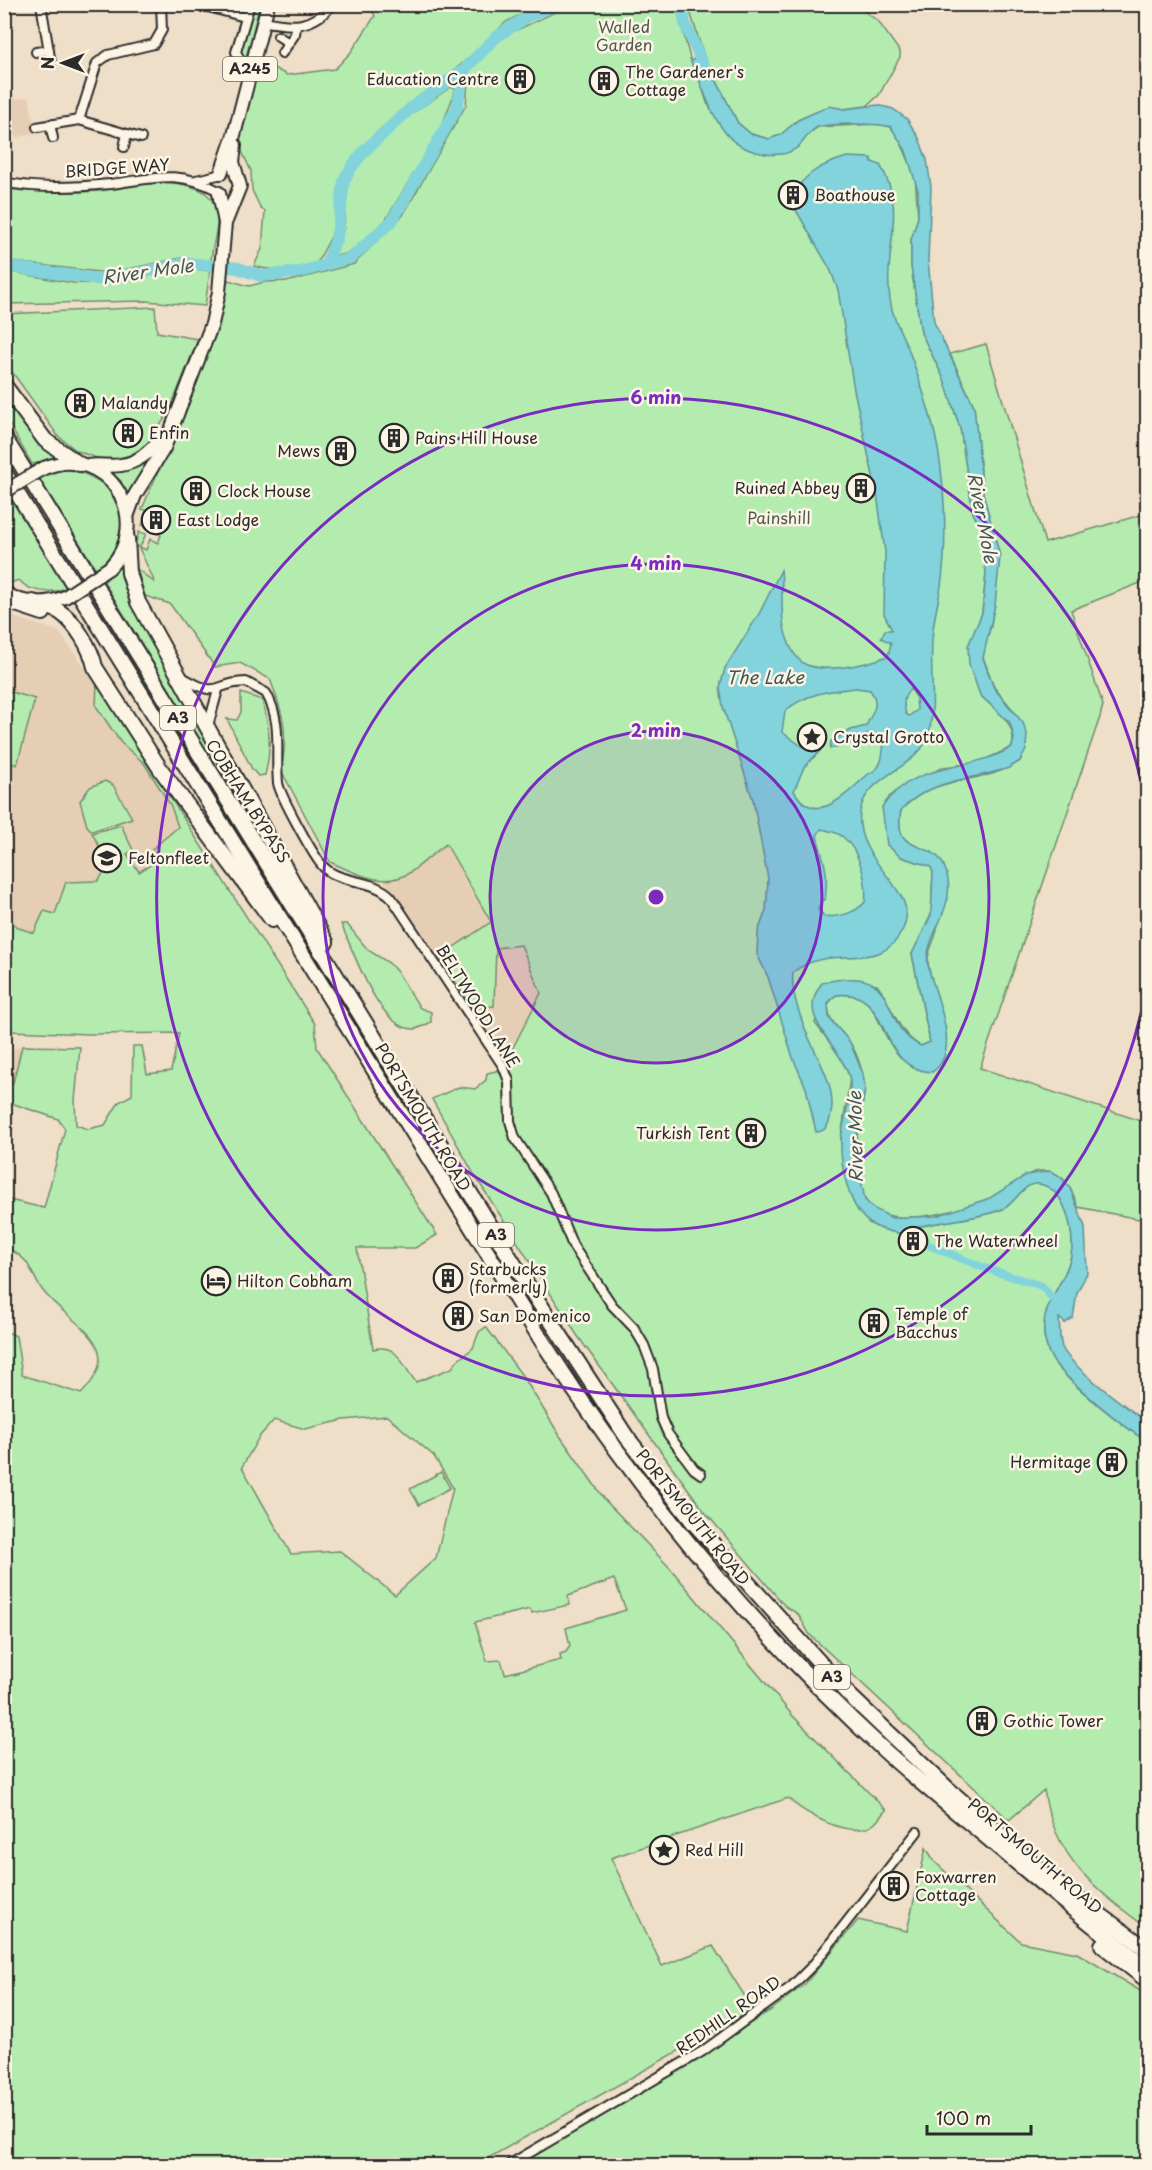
<svg xmlns="http://www.w3.org/2000/svg" width="1152" height="2170" font-family="'Playpen Sans',sans-serif">
  <rect width="100%" height="100%" fill="#efdec8"/>
  <filter id="ink" filterUnits="userSpaceOnUse"><feTurbulence type="fractalNoise" baseFrequency=".0167" numOctaves="2"/><feDisplacementMap in="SourceGraphic" scale="12" xChannelSelector="R" yChannelSelector="G"/><feConvolveMatrix kernelMatrix="1 2 1 2 8 2 1 2 1" color-interpolation-filters="sRGB"/></filter>
  <g filter="url(#ink)">
    <g fill="#e6ceb4">
      <path d="M29 97 35 132 16 138 9 100Z"/>
      <path d="M4 614 58 631 97 683 315 1024 317 1032 308 1030 90 1034 11 1031 5 1027Z"/>
      <path d="M445 844 491 922 439 957 384 881H395L410 873Z"/>
      <path d="M521 945 541 993 504 1061 473 1008 494 1006 496 948Z"/>
      <path d="M22 1046 13 1083 5 1082 4 1052Z"/>
    </g>
    <g fill="#b4ecaf" stroke="#708c6d" stroke-width="1.5" fill-rule="evenodd">
      <path d="M596 4 676 5 691 62 700 80 707 103 731 139 798 147 805 136 818 127 879 124 891 127 899 138 915 175 918 217 911 240V266L921 332 944 379 960 428 973 513 982 530 986 574 982 613 977 627 980 695C995 710 1018 723 1012 747L978 763 943 767 889 797 901 857 930 866 933 872 931 915 912 954 930 1042 921 1046C898 1035 892 1004 877 985L830 981 815 1023 840 1056 850 1078 841 1138 846 1178 854 1203 869 1223 897 1233C930 1220 969 1222 1003 1209 1015 1204 1024 1181 1039 1183 1067 1189 1075 1234 1071 1256 1065 1284 1042 1302 1044 1332 1044 1341 1049 1355 1054 1362 1070 1385 1124 1426 1147 1442V1928C1096 1890 1054 1858 1044 1790L1009 1820 810 1635 798 1614 785 1606 704 1511 577 1335 475 1176 432 1099 459 1087 475 1089 486 1080 487 1073 496 1071 509 1055 541 993 521 945 496 948 494 1006 473 1008 439 957 491 922 446 844C433 853 422 865 409 873 384 889 355 873 330 862L281 770C289 733 283 713 270 679L240 663 215 667 170 604 145 596 137 569 155 583 139 548 135 545 139 532 146 534 140 547 146 550 150 539 158 543 161 535 142 525 148 511 142 509 200 373 228 280 249 286 265 282 290 281 354 264 403 215 466 105 469 69 500 38 568 6Z"/>
      <path d="M252 5H260L246 57 243 59 238 52Z"/>
      <path d="M369 5H539L506 22 464 62 376 133 342 173 332 235 317 263C300 271 272 272 254 266L262 249 265 211 261 209 252 190 251 171 240 147 239 127 258 60 287 75 335 69 351 52 375 16Z"/>
      <path d="M688 5H855L878 21 900 52V57L879 95 867 106 843 109 829 107 798 120 781 135 769 139 751 134 738 123 704 56Z"/>
      <path d="M451 87 455 89 454 94 441 128 385 221 349 253 335 256 344 227 348 182 356 167 397 124Z"/>
      <path d="M152 181C181 184 220 183 217 224 216 236 212 248 211 261L181 258 108 273 5 261 4 189C54 194 104 195 152 181Z"/>
      <path d="M185 268 210 271 205 306 146 301 5 304V271L73 283 109 284Z"/>
      <path d="M155 307 157 332 198 339 169 412 147 445 135 454 117 460H102L77 451 58 436 5 362V314Z"/>
      <path d="M986 344 1045 543 1147 513 1148 580 1071 610 1103 705 1100 717 980 1068 1147 1123V1216L1139 1219 1078 1207C1073 1192 1065 1173 1047 1171 1025 1169 1010 1190 991 1198 962 1210 881 1235 864 1197 857 1180 857 1153 857 1134 858 1117 866 1101 864 1084 863 1071 857 1052 849 1042 839 1027 828 1023 828 1004L836 995C877 990 874 1021 893 1048 898 1055 906 1062 913 1068L942 1062C955 1028 931 996 928 962 927 949 937 939 937 927 937 902 934 877 932 852 907 843 895 840 901 810 940 770 981 788 1020 761L1014 711 994 687 983 657 984 646 991 626 1000 556 983 494 974 406 950 354Z"/>
      <path d="M4 399 38 442 64 458 32 464 5 417Z"/>
      <path d="M152 454 125 499 121 481 102 467Z"/>
      <path d="M65 468C93 474 125 491 124 526 124 536 117 548 114 558L96 569 39 479Z"/>
      <path d="M11 496 66 588C51 594 30 593 19 580L10 583 5 577 4 500Z"/>
      <path d="M124 557V566L232 781 227 784 104 582Z"/>
      <path d="M97 683 315 1024 317 1048 437 1235 415 1248H357L373 1349C399 1343 402 1366 416 1382L452 1368 457 1361 473 1348 479 1332 486 1327 524 1378 560 1436 605 1500 670 1568 793 1716 886 1810C882 1814 878 1821 874 1824 852 1841 804 1814 788 1798L611 1858 662 1966 713 1946 753 2009 476 2165H5V1331L16 1336 22 1375 81 1394C131 1343 69 1325 43 1291 26 1268 35 1262 5 1247V1199L44 1208 65 1129 58 1119 8 1102 10 1094 5 1093V1082L13 1083 22 1046 80 1047 75 1101 76 1125 88 1129 105 1125 119 1102 132 1095 133 1046H142L147 1074 171 1071 179 1033 90 1034 11 1031 5 1027 4 915 19 928 34 933 44 911 55 914 66 882 98 881 109 865 92 833 121 825 133 850 127 854 139 872 160 859 152 849 178 827 171 806 144 763 121 743 96 706ZM387 1416 434 1456 453 1488 436 1558 395 1595 340 1551 291 1554 242 1467 259 1437 274 1420 305 1429 344 1420ZM614 1579 626 1610 566 1628 570 1646 566 1652 560 1654 561 1660 505 1674 501 1660 487 1661 475 1622 530 1609 532 1613 569 1605 568 1596Z"/>
      <path d="M5 690 35 699 17 765 5 761Z"/>
      <path d="M241 693 262 700C270 727 272 748 265 775L258 776 252 769 227 719 237 720 241 712Z"/>
      <path d="M105 781 113 785 132 818 92 831 87 826 80 801 90 787Z"/>
      <path d="M341 924H347L368 950 389 963 398 973 420 1008 431 1012V1022C426 1025 419 1029 413 1029 378 1028 354 952 341 924Z"/>
      <path d="M441 1472 450 1488 419 1505 410 1489Z"/>
      <path d="M926 1848 935 1862 1021 1942 1077 1953 1147 1995V2165L517 2166 770 2011 805 1984 858 1920 907 1931Z"/>
    </g>
    <g fill="#82d3dc" stroke="#5f9095" stroke-width="1.5" fill-rule="evenodd">
      <path d="M697 55 704 56 738 123 751 134 769 139 780 135 798 120 829 106 844 109 878 105 893 109 907 119 919 138 927 160 931 187 928 260 934 322 974 406 983 493 1000 556 995 605 983 658 994 688 1023 723 1027 734 1026 750 1020 761 1009 768C970 781 931 778 901 810 892 859 933 836 945 868 960 907 923 936 928 965 934 994 964 1051 932 1072 873 1069 895 987 836 995L828 1003 829 1018 850 1042 863 1074 865 1089 857 1134 858 1164 865 1200 873 1208 892 1218 936 1216 990 1198 1026 1175 1050 1171 1062 1178 1070 1188 1085 1227 1087 1273 1077 1293 1073 1318 1065 1323 1059 1318C1060 1327 1059 1338 1062 1347 1069 1365 1129 1409 1147 1422V1442C1124 1426 1070 1384 1054 1362 1049 1355 1044 1341 1044 1332 1042 1302 1065 1284 1071 1256 1075 1234 1067 1189 1039 1184 1024 1181 1015 1204 1003 1209 969 1222 930 1220 897 1233 887 1231 879 1229 871 1224 848 1209 840 1165 841 1140 842 1120 854 1095 849 1076 839 1042 794 1018 822 983 907 962 874 1024 921 1046L930 1042 912 954 931 915 933 872 930 866 901 857 887 845 882 807C915 759 968 774 1012 747L1014 738 1010 723 980 695 969 664 968 646 982 613 986 574 982 530 973 513 960 428 944 379 921 333 911 266V240L918 217V191L906 151 891 127C879 123 831 123 818 127 809 131 805 140 799 146 783 162 745 153 731 139 710 118 704 87 691 62Z"/>
      <path d="M847 157 871 158 872 162 880 165C908 209 883 251 890 299 892 317 901 332 908 348 918 375 927 402 934 430 945 475 948 540 941 586 938 605 932 624 932 643 930 672 936 704 929 733 920 770 864 774 860 813 854 865 924 889 902 931 883 970 842 949 809 963 803 966 797 968 793 973 791 990 798 1010 804 1026 815 1057 841 1088 829 1122 827 1128 823 1132 816 1132L806 1088 793 1058 768 977 757 954 758 932 766 910 768 879 753 800 723 707 720 687 725 668 759 614 781 570C783 587 781 605 783 621 785 635 792 659 807 665 830 673 867 664 888 656L891 643 881 638 885 630H892L884 614 885 552 877 494 854 390 838 290 830 269 789 198C807 173 817 166 847 157ZM856 688 870 690C881 704 872 713 866 726L851 730 831 741 830 749 855 742 870 733 882 736C885 743 883 760 878 767 876 771 869 773 866 776 846 794 816 828 794 791L804 767 821 750 817 743 803 747 782 732 785 711C806 693 829 691 856 688ZM911 689 916 697 917 710 909 716 906 714C903 705 903 695 911 689ZM821 829C829 831 836 831 843 837 859 850 868 882 865 902 856 913 838 918 824 916L818 909 822 901 825 900C829 869 824 864 817 836Z"/>
    </g>
    <g fill="none" stroke-linecap="round" stroke-linejoin="round">
      <path stroke="#82d3dc" stroke-width="8" d="M898 1224 903 1232 931 1246 987 1269 1042 1286 1057 1304"/>
      <g stroke="#82d3dc" stroke-width="12">
        <path d="M682 4 685 23 705 70"/>
        <path d="M326 265 337 237 344 181 351 168 364 151 411 108 464 70 496 37 530 15 560 4"/>
        <path d="M4 266 104 280 186 263 238 268 261 276 300 272 351 258 392 221 457 108 464 70"/>
      </g>
      <g stroke="#2b2b2b" stroke-width="12">
        <g id="street">
          <path d="M41 4 51 63"/>
          <path d="M197 4 245 17"/>
          <path d="M250 4 236 52 242 63 250 67"/>
          <path d="M263 21C292 27 312 29 333 4"/>
          <path d="M278 36 289 43"/>
          <path d="M36 52 49 50"/>
          <path d="M282 53 295 34 296 27"/>
          <path d="M79 120 97 63 108 55 154 44 162 30 161 4"/>
          <path d="M50 124 53 138"/>
          <path d="M37 127 79 120 141 138"/>
          <path d="M124 147 127 134"/>
          <path d="M196 180 218 175"/>
          <path d="M4 182C34 189 79 187 110 184 153 179 176 169 217 190"/>
          <path d="M182 677C223 701 210 683 246 682L266 693C283 723 275 750 278 783 280 795 312 853 321 864 337 885 372 877 391 897L503 1066 509 1081 510 1121 515 1138 551 1193 573 1246 612 1305 634 1328 644 1345 653 1369 661 1418 668 1434 694 1469 701 1474"/>
          <path d="M208 726 218 690"/>
          <path d="M507 2166 703 2051 791 1987 813 1965 917 1832"/>
        </g>
      </g>
      <g stroke="#2b2b2b" stroke-width="16">
        <g id="primary">
          <path d="M221 173 234 135 268 4"/>
          <path d="M226 221 240 186 233 162 235 145"/>
          <path d="M88 466C99 464 110 467 121 465 142 462 153 447 167 434"/>
          <path d="M44 468C107 442 156 521 109 568"/>
          <path d="M128 514 135 495 164 448 212 324 219 292 225 223 219 193"/>
          <path d="M4 592C22 605 45 605 65 597"/>
        </g>
      </g>
      <g stroke="#2b2b2b" stroke-width="18">
        <g id="highway">
          <path d="M4 385 45 440 79 464"/>
          <path d="M4 437 517 1269 626 1436 693 1522 849 1695 948 1789 1047 1876 1148 1950"/>
          <path d="M4 472 542 1341C637 1490 754 1630 885 1751 918 1781 954 1810 989 1839 1041 1883 1093 1927 1148 1968"/>
          <path d="M127 538 129 573 138 602 326 942"/>
          <path d="M4 600 43 613"/>
          <path d="M33 602C41 605 52 607 60 612 76 623 91 648 95 667L161 770 272 920"/>
          <path d="M1102 1945 1148 1981"/>
        </g>
      </g>
      <use href="#street" stroke="#fcf5e5" stroke-width="8"/>
      <use href="#primary" stroke="#fcf5e5" stroke-width="12"/>
      <use href="#highway" stroke="#fcf5e5" stroke-width="14"/>
      <g stroke="#2b2b2b" stroke-width="16" stroke-linecap="butt">
        <g id="primary-bridge">
          <path d="M4 492 44 468"/>
          <path d="M65 597 109 568"/>
        </g>
      </g>
      <use href="#primary-bridge" stroke="#fcf5e5" stroke-width="12"/>
    </g>
  </g>
  <circle cx="656" cy="897" r="166" fill="#7b2cbf" fill-opacity=".12"/>
  <g fill="none" stroke="#7b2cbf" stroke-width="3">
    <circle cx="656" cy="897" r="166"/>
    <circle cx="656" cy="897" r="333"/>
    <path d="M1147 984A499 499 0 1 1 1147 810"/>
  </g>
  <defs>
    <g id="building-ring" transform="scale(1.5)"><circle r="9.5" fill="#fcf5e5" stroke="#2b2b2b" stroke-width="1.5"/><path d="M-4-6H4V6H1V3H-1V6H-4ZM-2.5-4.3h1.7v1.8h-1.7ZM.8-4.3h1.7v1.8H.8ZM-2.5-1h1.7V.8h-1.7ZM.8-1h1.7V.8H.8Z" fill="#2b2b2b"/></g>
    <g id="sight-ring" transform="scale(1.5)"><circle r="9.5" fill="#fcf5e5" stroke="#2b2b2b" stroke-width="1.5"/><path d="M0-6L1.8-2.2L6-1.7L2.9 1.2L3.7 5.4L0 3.3L-3.7 5.4L-2.9 1.2L-6-1.7L-1.8-2.2Z" fill="#2b2b2b"/></g>
    <g id="school-ring" transform="scale(1.5)"><circle r="9.5" fill="#fcf5e5" stroke="#2b2b2b" stroke-width="1.5"/><path d="M0-5L7-2L0 1L-7-2ZM-4 1L0 2.5L4 1V4Q0 6-4 4Z" fill="#2b2b2b"/></g>
    <g id="hotel-ring" transform="scale(1.5)"><circle r="9.5" fill="#fcf5e5" stroke="#2b2b2b" stroke-width="1.5"/><path d="M-6-4.5h1.5V1H6V5H4.5V3h-9V5H-6ZM-4 0a1.8 1.8 0 1 1 3.6 0ZM.5 0V-2.5h3Q6-2.5 6 0Z" fill="#2b2b2b"/></g>
  </defs>
  <g fill-rule="evenodd">
    <use href="#building-ring" x="520" y="79"/>
    <use href="#building-ring" x="604" y="81"/>
    <use href="#building-ring" x="793" y="195"/>
    <use href="#building-ring" x="80" y="403"/>
    <use href="#building-ring" x="128" y="433"/>
    <use href="#building-ring" x="394" y="438"/>
    <use href="#building-ring" x="341" y="451"/>
    <use href="#building-ring" x="861" y="488"/>
    <use href="#building-ring" x="196" y="491"/>
    <use href="#building-ring" x="156" y="520"/>
    <use href="#sight-ring" x="812" y="737"/>
    <use href="#school-ring" x="107" y="858"/>
    <use href="#building-ring" x="751" y="1133"/>
    <use href="#building-ring" x="913" y="1241"/>
    <use href="#building-ring" x="448" y="1278"/>
    <use href="#hotel-ring" x="216" y="1281"/>
    <use href="#building-ring" x="458" y="1316"/>
    <use href="#building-ring" x="874" y="1323"/>
    <use href="#building-ring" x="1112" y="1462"/>
    <use href="#building-ring" x="982" y="1721"/>
    <use href="#sight-ring" x="664" y="1850"/>
    <use href="#building-ring" x="894" y="1886"/>
  </g>
  <g text-anchor="middle" stroke-width="5" stroke-linejoin="round" paint-order="stroke">
    <g fill="#fcf5e5" stroke="#6a6863" stroke-width="1.5">
      <rect x="223" y="57" width="54" height="24" rx="4.5"/>
      <rect x="160" y="706" width="36" height="24" rx="4.5"/>
      <rect x="478" y="1223" width="36" height="24" rx="4.5"/>
      <rect x="814" y="1665" width="36" height="24" rx="4.5"/>
    </g>
    <g font-size="15" font-weight="bold" fill="#2b2b2b">
      <text x="250" y="74">A245</text>
      <text x="178" y="723">A3</text>
      <text x="496" y="1240">A3</text>
      <text x="832" y="1682">A3</text>
    </g>
    <g font-size="16" fill="#4d5b4c" stroke="#fcf5e5">
      <text x="624" y="33">Walled<tspan x="624" dy="18">Garden</tspan></text>
      <text x="779" y="524">Painshill</text>
    </g>
    <g font-size="16" fill="#2b2b2b" stroke="#fcf5e5" text-anchor="start">
      <text x="625" y="78">The Gardener's<tspan x="625" dy="18">Cottage</tspan></text>
      <text x="499" y="85" text-anchor="end">Education Centre</text>
      <text x="814" y="201">Boathouse</text>
      <text x="101" y="409">Malandy</text>
      <text x="149" y="439">Enfin</text>
      <text x="415" y="444">Pains Hill House</text>
      <text x="320" y="457" text-anchor="end">Mews</text>
      <text x="840" y="494" text-anchor="end">Ruined Abbey</text>
      <text x="217" y="497">Clock House</text>
      <text x="177" y="526">East Lodge</text>
      <text x="833" y="743">Crystal Grotto</text>
      <text x="128" y="864">Feltonfleet</text>
      <text x="730" y="1139" text-anchor="end">Turkish Tent</text>
      <text x="934" y="1247">The Waterwheel</text>
      <text x="469" y="1275">Starbucks<tspan x="469" dy="18">(formerly)</tspan></text>
      <text x="237" y="1287">Hilton Cobham</text>
      <text x="895" y="1320">Temple of<tspan x="895" dy="18">Bacchus</tspan></text>
      <text x="479" y="1322">San Domenico</text>
      <text x="1091" y="1468" text-anchor="end">Hermitage</text>
      <text x="1003" y="1727">Gothic Tower</text>
      <text x="685" y="1856">Red Hill</text>
      <text x="915" y="1883">Foxwarren<tspan x="915" dy="18">Cottage</tspan></text>
    </g>
    <g font-size="16" fill="#2b2b2b" stroke="#fcf5e5">
      <text transform="translate(117 168) rotate(-4)" y="6">BRIDGE WAY</text>
      <text transform="translate(248 801) rotate(58)" y="6">COBHAM BYPASS</text>
      <text transform="translate(478 1006) rotate(58)" y="6">BELTWOOD LANE</text>
      <text transform="translate(423 1117) rotate(59)" y="6">PORTSMOUTH ROAD</text>
      <text transform="translate(693 1517) rotate(51)" y="6">PORTSMOUTH ROAD</text>
      <text transform="translate(1035 1856) rotate(40)" y="6">PORTSMOUTH ROAD</text>
      <text transform="translate(728 2015) rotate(-35)" y="6">REDHILL ROAD</text>
    </g>
    <g font-size="18" font-style="italic" fill="#415557" stroke="#fcf5e5">
      <text transform="translate(148 272) rotate(-8)" y="6">River Mole</text>
      <text transform="translate(982 518) rotate(79)" y="6">River Mole</text>
      <text x="765" y="684">The Lake</text>
      <text transform="translate(856 1137) rotate(-91)" y="6">River Mole</text>
    </g>
  </g>
  <circle cx="656" cy="897" r="9" fill="#7b2cbf" stroke="#fcf5e5" stroke-width="3"/>
  <g font-size="18" text-anchor="middle" font-weight="bold" fill="#7b2cbf" stroke="#fcf5e5" stroke-width="5" stroke-linejoin="round" paint-order="stroke">
    <text x="656" y="404">6 min</text>
    <text x="656" y="570">4 min</text>
    <text x="656" y="737">2 min</text>
  </g>
  <rect width="1152" height="2170" fill="none" stroke="#fcf5e5" stroke-width="24"/>
  <rect x="12" y="12" width="1128" height="2146" fill="none" stroke="#2b2b2b" stroke-width="2" filter="url(#ink)"/>
  <g transform="translate(63 63) rotate(270)" stroke="#fcf5e5" stroke-width="4.5" paint-order="stroke">
  <path d="M0-4.5L10 22L0 15L-10 22Z" fill="#2b2b2b"/>
  <text y="-9" font-size="16" font-weight="bold" text-anchor="middle" fill="#2b2b2b">N</text>
  </g>
  <path d="M927 2125v9h104v-9" fill="none" stroke="#2b2b2b" stroke-width="3"/>
  <text x="936" y="2125" font-size="18" fill="#2b2b2b" stroke="#fcf5e5" stroke-width="4.5" paint-order="stroke">100 m</text>
</svg>
